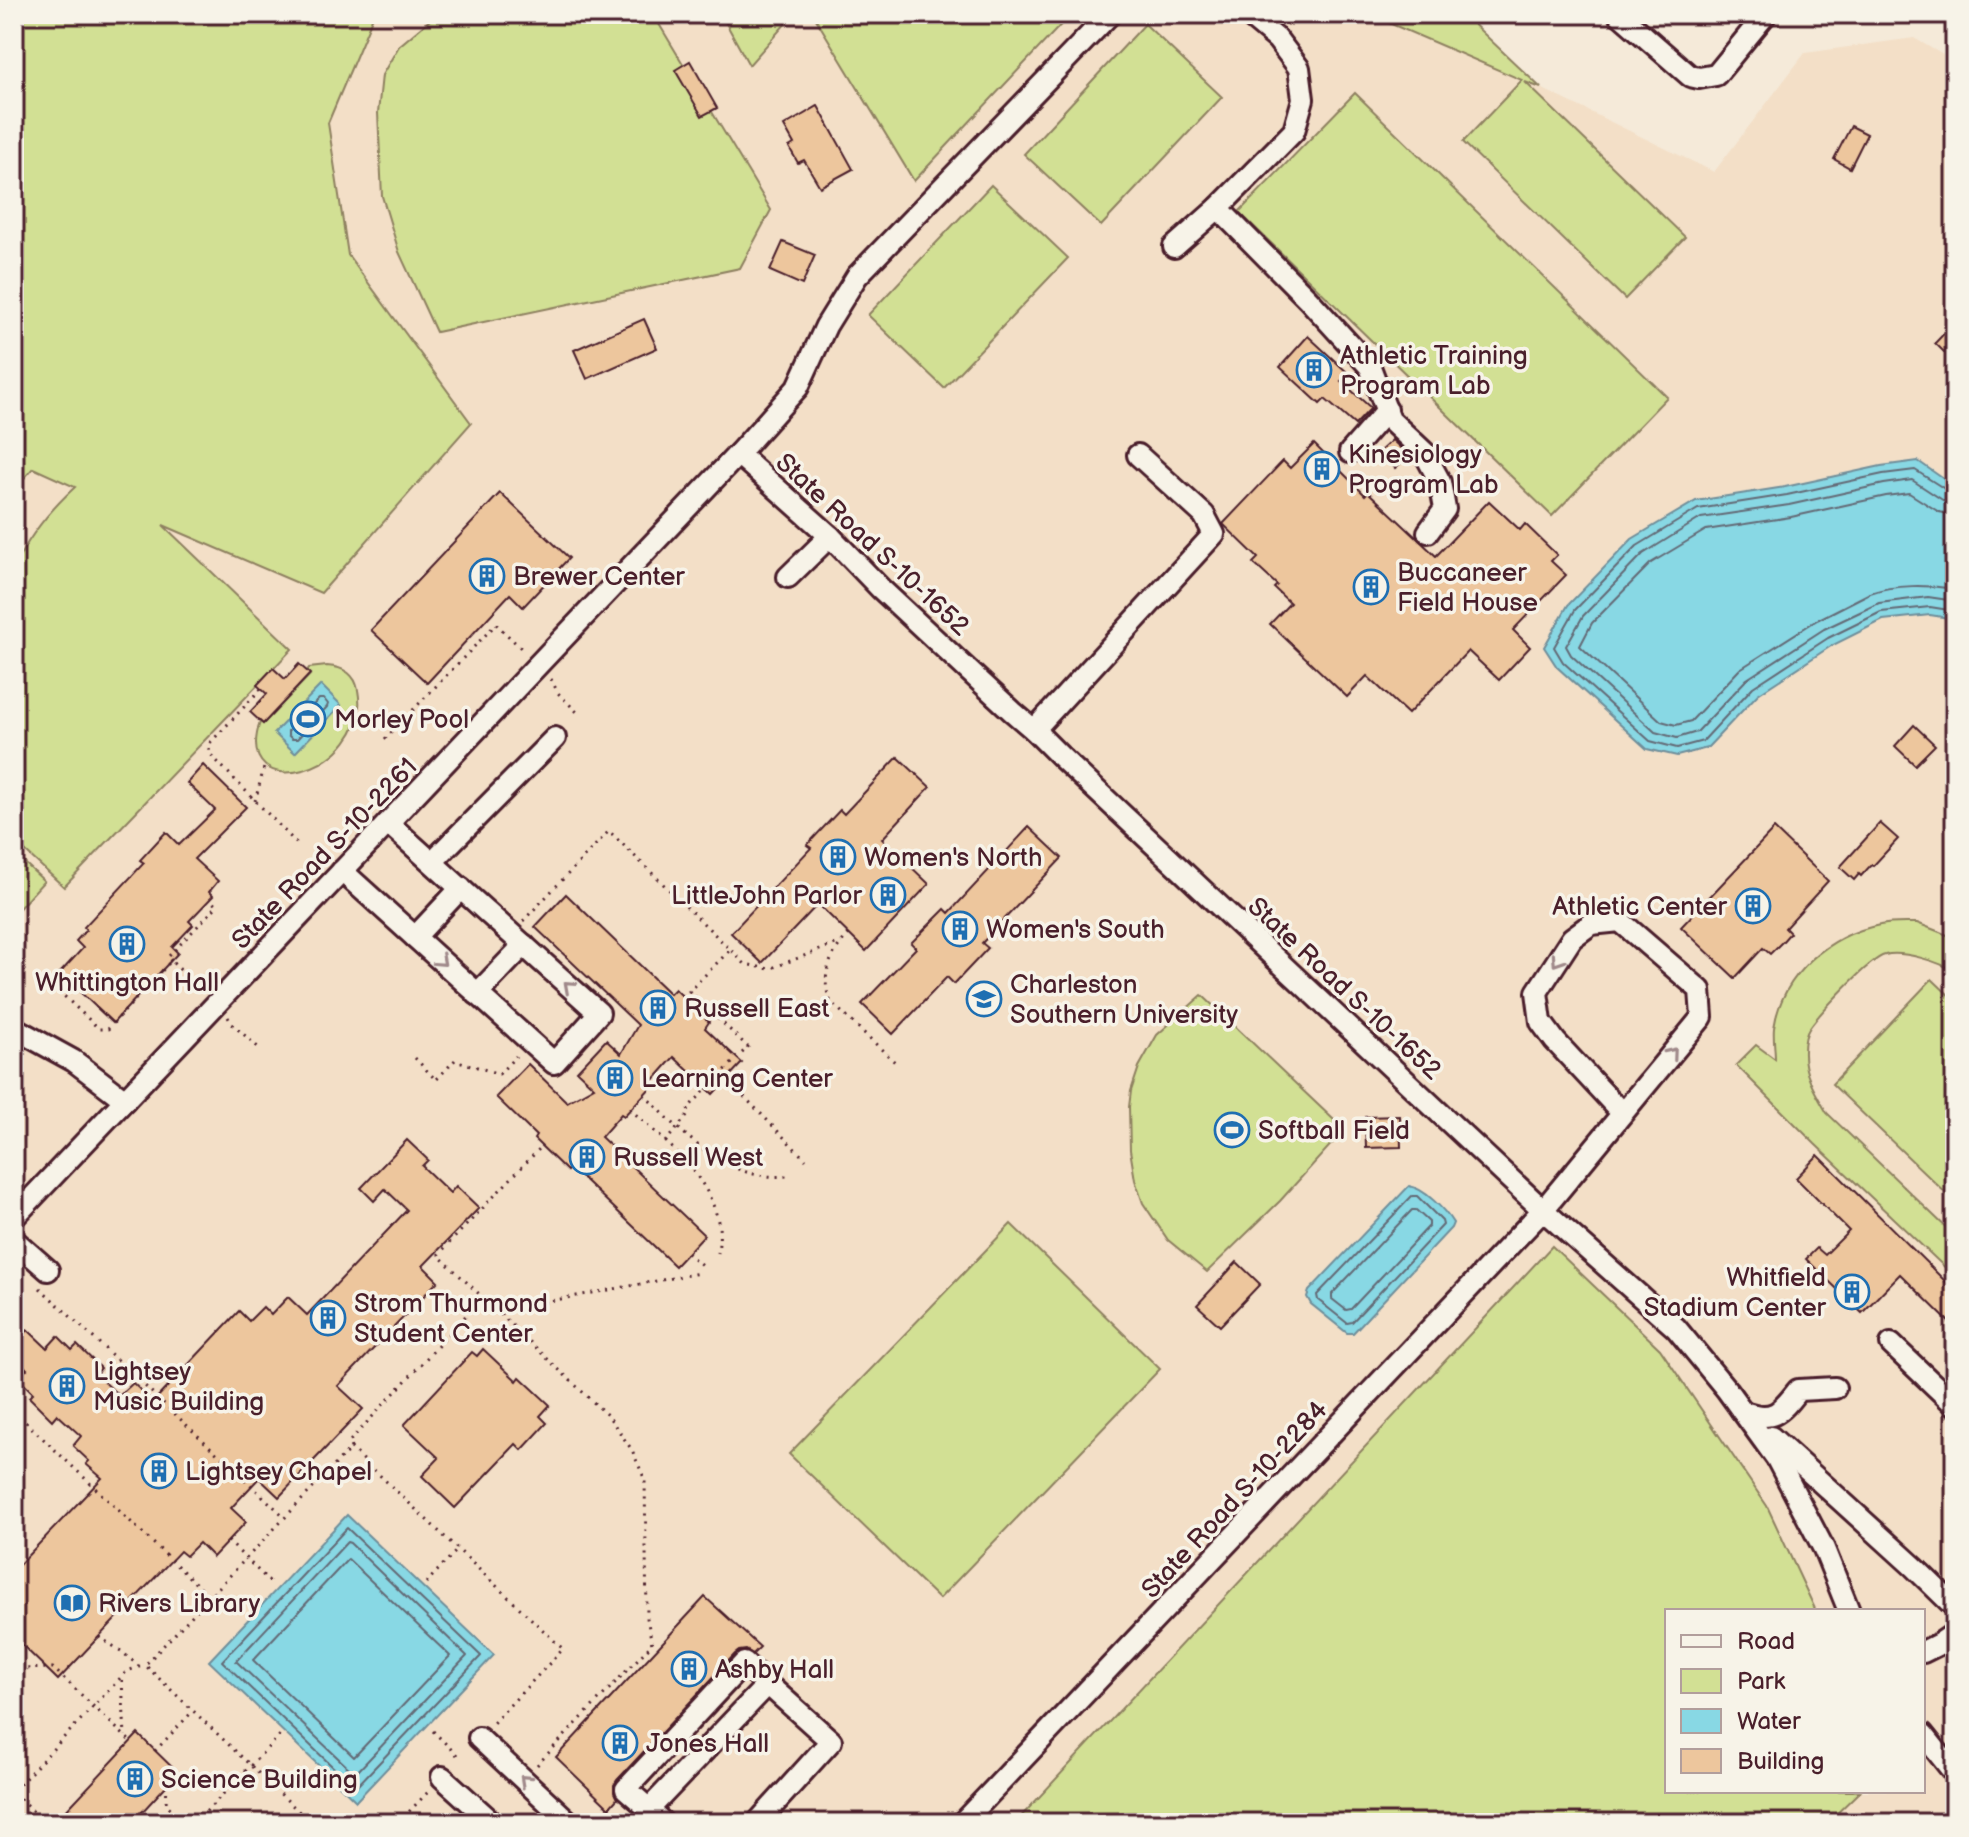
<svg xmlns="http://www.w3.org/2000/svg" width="1969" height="1837" font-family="'Balsamiq Sans',sans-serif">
  <rect width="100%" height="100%" fill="#f5ead9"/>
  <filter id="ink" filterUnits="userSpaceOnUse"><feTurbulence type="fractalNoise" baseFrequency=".0125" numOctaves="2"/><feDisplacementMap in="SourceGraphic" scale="16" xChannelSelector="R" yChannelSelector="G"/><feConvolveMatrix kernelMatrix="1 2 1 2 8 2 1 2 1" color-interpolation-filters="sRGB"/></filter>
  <g filter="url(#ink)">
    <path fill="#f3dfc7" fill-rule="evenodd" d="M14 14H1463L1541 88 1714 172 1805 53 1914 38 1955 62V1814L1947 1823H14ZM1667 1611H1923V1791H1667Z"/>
    <g fill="#d2e094" stroke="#8e8060" stroke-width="2">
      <path d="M14 14H374L328 123 348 255 471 423 321 593 163 525 292 649 64 887 14 841V568C28 537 50 510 75 487L33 468 14 490Z"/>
      <path d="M437 14H653L771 210 740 268 436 332 399 252 382 196 378 113 382 75 399 46Z"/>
      <path d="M721 14H794L749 65Z"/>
      <path d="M813 14H1071L914 181Z"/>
      <path d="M1368 14H1463L1541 88 1525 82 1685 237 1625 299 1463 142 1522 80Z"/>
      <path d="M1145 24 1222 97 1101 226 1024 154Z"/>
      <path d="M1355 93 1667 397 1552 516 1239 212Z"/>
      <path d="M991 185 1068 258 944 388 868 315Z"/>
      <path d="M327 666C343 667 355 674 358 690 374 772 231 810 260 722L263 724 310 675 307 671 309 668Z"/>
      <path d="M14 853 44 881 14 914Z"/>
      <path d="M1917 923 1955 938V972C1941 962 1902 950 1885 955 1869 959 1820 1013 1810 1027 1806 1033 1804 1043 1804 1051 1803 1074 1816 1094 1827 1113L1955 1236V1277L1815 1144 1736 1065 1756 1045 1775 1059C1775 1049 1773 1038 1774 1028 1782 974 1829 935 1880 925 1892 922 1905 923 1917 923Z"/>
      <path d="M1932 979 1955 1001V1202L1832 1084Z"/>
      <path d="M1202 995 1334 1120 1336 1139 1280 1201 1207 1272 1168 1240 1143 1203 1135 1180 1130 1150 1129 1107 1131 1091 1139 1067 1157 1035Z"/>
      <path d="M1011 1224 1160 1369 939 1599 789 1454Z"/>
      <path d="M1552 1246 1660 1349 1767 1506 1816 1611H1667V1791H1860L1827 1823H1015Z"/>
    </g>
    <g fill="#88d8e4" stroke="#6f8e9a" stroke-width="2">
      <path d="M1918 461 1955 487V619L1930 615 1883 620 1831 646 1758 694 1707 748 1677 756 1647 749 1557 667 1544 647 1568 605 1632 539 1696 501 1785 487 1881 466Z"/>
      <path d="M321 685 341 705 295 753 274 733Z"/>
      <path d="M1409 1186C1424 1188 1445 1210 1453 1223L1451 1228 1353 1333H1347L1311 1304 1307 1297 1309 1291Z"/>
      <path d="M347 1515 494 1655 356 1801 209 1661Z"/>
    </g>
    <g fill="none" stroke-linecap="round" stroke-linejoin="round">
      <g stroke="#636975" stroke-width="2">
        <path d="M1955 493 1948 491 1915 470 1883 474 1787 495 1698 509 1637 546 1575 610 1554 647 1563 662 1650 741 1677 748 1703 741 1753 687 1828 638 1881 612 1930 607 1955 611"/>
        <path d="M1955 503 1944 501 1912 480 1884 484 1789 505 1701 518 1643 554 1583 616 1566 646 1571 655 1655 732 1677 738 1697 732 1747 679 1824 629 1879 603 1928 597 1955 601"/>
        <path d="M1955 515 1939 512 1909 493 1886 496 1791 517 1706 530 1651 563 1592 623 1580 646 1661 721 1676 725 1691 721 1740 669 1817 620 1870 593C1895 584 1929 585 1955 589"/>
        <path d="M319 699H324L328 704 327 707 297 739H292L288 735V731Z"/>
        <path d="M1412 1196H1417L1442 1221 1443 1225 1352 1322 1347 1323 1318 1300 1317 1295Z"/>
        <path d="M1412 1210H1416L1429 1222V1226L1351 1309 1346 1310 1332 1299V1294Z"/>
        <path d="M347 1528 481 1656 355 1788 222 1661Z"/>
        <path d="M347 1542 350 1543 467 1656 355 1774 236 1661Z"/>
        <path d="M348 1559 450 1656 354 1757 253 1660Z"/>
      </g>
    </g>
    <g fill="#edc69d" stroke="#4a1f2b" stroke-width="2">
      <path d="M690 61 717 108 702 116 675 70Z"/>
      <path d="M818 106 853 169 820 187 804 160 798 163 789 147 794 144 784 126Z"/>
      <path d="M1851 126 1867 134 1850 168 1834 159Z"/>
      <path d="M783 242 815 255 802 285 770 271Z"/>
      <path d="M644 319 657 348 587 379 574 350Z"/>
      <path d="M1955 322V363L1935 343Z"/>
      <path d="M1308 336 1349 374 1341 381 1371 408 1355 425 1325 399 1320 404 1280 367Z"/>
      <path d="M1392 440 1409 456 1395 468 1380 451Z"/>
      <path d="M1314 444 1365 495 1368 492 1436 556 1489 501 1520 530 1525 524 1557 555 1551 561 1566 575 1513 630 1530 647 1499 680 1468 651 1408 714 1367 676 1347 697 1270 624 1290 603 1274 588 1277 585 1253 563 1258 558 1223 524 1283 461 1290 468Z"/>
      <path d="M500 493 569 558 523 607 510 594 427 683 371 630Z"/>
      <path d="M299 664 310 674 263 724 250 712 267 694 257 685 273 668 285 679Z"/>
      <path d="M1914 725 1935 745 1915 765 1895 746Z"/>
      <path d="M898 757 930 787 882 839 929 884 866 951 818 904 762 963 731 933 811 848 807 845 840 810 844 814Z"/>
      <path d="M203 765 246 807 194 859 218 881 209 892 213 896 189 921 193 925 172 947 178 953 113 1023 60 973 83 948 76 941 86 930 84 927 144 863 140 860 166 832 179 845 215 810 187 783Z"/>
      <path d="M1880 823 1898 839 1873 866 1871 865 1861 876 1859 874 1854 880 1840 867Z"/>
      <path d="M1029 827 1062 858 982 943 988 948 954 984 947 977 893 1034 862 1004 916 948 911 943 945 909 949 913Z"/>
      <path d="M1774 829 1828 881 1785 928 1790 933 1782 942 1770 954 1763 948 1735 978 1681 927Z"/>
      <path d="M566 894 670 994 675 989 709 1022 705 1028 742 1063 713 1094 674 1057 651 1083 653 1085 624 1116 621 1114 601 1137 704 1235 675 1266 571 1167 567 1171 534 1139 536 1136 496 1097 528 1064 567 1102 594 1087 577 1071 606 1040 621 1054 638 1025 535 927Z"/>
      <path d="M1400 1116 1401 1147 1366 1148 1365 1117Z"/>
      <path d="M407 1140 428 1160 422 1166 450 1193 456 1186 479 1208 423 1266 438 1281 338 1386 363 1409 279 1497 259 1478 231 1508 246 1522 213 1557 199 1543 186 1556 180 1551 58 1680 14 1637V1570L102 1478 86 1464 89 1461 73 1446 81 1436 57 1414 52 1420 29 1397 33 1393 18 1378 27 1369 14 1356V1345L28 1330 47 1348 58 1336 72 1350 77 1345 101 1368 96 1374 119 1396 133 1383 153 1402 239 1311 249 1321 263 1307 271 1315 288 1297 307 1315 407 1210 385 1189 374 1201 361 1188Z"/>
      <path d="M1818 1155 1955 1291V1328L1900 1274 1862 1313 1806 1259 1817 1248 1825 1255 1849 1231 1796 1178Z"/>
      <path d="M1237 1262 1260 1284 1220 1326 1197 1305Z"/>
      <path d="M483 1349 517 1381 520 1377 550 1405 540 1416 547 1423 522 1450 516 1444 455 1508 422 1476 439 1458 404 1425 472 1352 477 1356Z"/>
      <path d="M705 1597 760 1647 753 1654 746 1650 739 1651 735 1654 617 1780 614 1785V1792L617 1799 609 1808 556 1757Z"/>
      <path d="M138 1734 178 1773 141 1813 151 1823H71L62 1815Z"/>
    </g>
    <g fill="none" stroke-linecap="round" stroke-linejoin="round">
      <g stroke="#4a1f2b" stroke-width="26">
        <g id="minor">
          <path d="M1619 14 1690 76 1699 78 1716 75 1766 14"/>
          <path d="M1218 208 1308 299 1370 367 1390 420 1424 452 1440 482 1445 509 1428 532"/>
          <path d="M1174 247 1218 208 1294 131 1303 99 1299 68 1277 39 1247 14"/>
          <path d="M1350 452 1387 410"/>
          <path d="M738 454 830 536 881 589 1013 712 1034 730 1062 758 1543 1210 1676 1328 1727 1390 1777 1459 1824 1549 1849 1611"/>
          <path d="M788 577 830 536"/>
          <path d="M1034 730 1214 534 1204 515 1138 455"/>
          <path d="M432 862 555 738"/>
          <path d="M342 871 554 1063 599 1013 388 823"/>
          <path d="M415 937 461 888"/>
          <path d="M477 994 524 945"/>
          <path d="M14 1028 74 1061 125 1100"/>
          <path d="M14 1217 738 454 798 387 826 326 857 276 1110 14"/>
          <path d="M14 1240 48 1270"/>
          <path d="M1891 1344 1955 1405"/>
          <path d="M1744 1413 1742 1411C1773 1423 1780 1413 1798 1390L1835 1388"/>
          <path d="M1771 1437 1914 1567 1955 1607"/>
          <path d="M1923 1652 1939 1644 1955 1633"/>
          <path d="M1923 1734 1955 1774"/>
          <path d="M479 1738 570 1823"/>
          <path d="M442 1777 493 1823"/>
          <path d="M649 1809 626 1789 744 1663 831 1741 757 1823"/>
          <path d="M663 1823 649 1809 768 1684"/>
          <path d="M962 1823 1543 1210 1702 1017 1700 990 1620 921 1591 924 1572 938 1537 992 1541 1022 1555 1041 1622 1113"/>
        </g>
      </g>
      <g stroke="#4a1f2b" stroke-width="3" stroke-dasharray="2 6" stroke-linecap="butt">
        <path d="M551 679 558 693 578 713"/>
        <path d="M261 689 210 743 209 753 298 845"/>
        <path d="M385 739 496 624 524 651"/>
        <path d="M255 801 265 764"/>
        <path d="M523 921 609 831 745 964 769 969 841 942"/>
        <path d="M849 934C831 952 819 978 831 1002L897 1064"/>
        <path d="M171 961 167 958 217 906 209 899"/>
        <path d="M47 980 99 1029H108L171 961 204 992"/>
        <path d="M228 1017 233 1025 259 1048"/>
        <path d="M415 1058 436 1080 455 1060 499 1074 516 1056"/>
        <path d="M727 1079 806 1160"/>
        <path d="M644 1095C678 1127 716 1172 767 1176 775 1177 783 1176 792 1176"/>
        <path d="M630 1109C666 1143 711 1175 719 1227 720 1235 719 1244 718 1253"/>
        <path d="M665 1142 689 1114 688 1108 748 1047 689 991 730 950"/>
        <path d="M687 1253 704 1267"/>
        <path d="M40 1288 285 1517"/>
        <path d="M497 1311 699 1273"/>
        <path d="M14 1411 210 1597"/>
        <path d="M351 1448 349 1442 483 1297"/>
        <path d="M228 1541 273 1585"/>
        <path d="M426 1583 458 1549"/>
        <path d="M99 1637 121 1651 140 1667"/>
        <path d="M14 1662 22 1669 53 1668 131 1742"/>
        <path d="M122 1680 125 1736"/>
        <path d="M433 1731 460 1758"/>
        <path d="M155 1751 193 1711"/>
        <path d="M537 1765 652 1644 647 1618 645 1480 632 1450 609 1417 438 1255 542 1146"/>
        <path d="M167 1784 166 1804 187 1823"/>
        <path d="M14 1790 127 1671 145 1665"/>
        <path d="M14 1793 45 1823"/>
        <path d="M195 1823 280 1735"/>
        <path d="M311 1823 145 1665 351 1448 563 1649 492 1724"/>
        <path d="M398 1823 429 1791"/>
      </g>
      <use href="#minor" stroke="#f7f3e8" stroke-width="20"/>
    </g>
    <defs><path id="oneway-chevron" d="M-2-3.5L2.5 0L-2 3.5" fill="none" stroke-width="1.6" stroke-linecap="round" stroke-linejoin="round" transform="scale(2)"/></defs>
    <g stroke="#a0898a">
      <use href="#oneway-chevron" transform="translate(441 961) rotate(42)"/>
      <use href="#oneway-chevron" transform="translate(1557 961) rotate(123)"/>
      <use href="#oneway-chevron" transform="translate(569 986) rotate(-138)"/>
      <use href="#oneway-chevron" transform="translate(1672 1053) rotate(-50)"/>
      <use href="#oneway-chevron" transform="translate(525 1780) rotate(-137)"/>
    </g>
  </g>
  <defs>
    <g id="building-ring" transform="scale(1.8)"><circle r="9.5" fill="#f7f3e8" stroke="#1f6fb2" stroke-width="1.5"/><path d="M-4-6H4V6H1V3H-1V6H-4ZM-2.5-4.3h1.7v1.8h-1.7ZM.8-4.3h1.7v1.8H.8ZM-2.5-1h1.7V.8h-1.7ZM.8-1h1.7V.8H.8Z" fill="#1f6fb2"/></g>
    <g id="stadium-ring" transform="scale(1.8)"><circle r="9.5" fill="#f7f3e8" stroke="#1f6fb2" stroke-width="1.5"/><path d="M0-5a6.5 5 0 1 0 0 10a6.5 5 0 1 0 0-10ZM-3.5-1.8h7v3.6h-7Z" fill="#1f6fb2"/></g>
    <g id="university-ring" transform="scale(1.8)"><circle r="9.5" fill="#f7f3e8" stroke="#1f6fb2" stroke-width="1.5"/><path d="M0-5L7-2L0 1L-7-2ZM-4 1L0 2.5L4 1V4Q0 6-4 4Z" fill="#1f6fb2"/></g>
    <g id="library-ring" transform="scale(1.8)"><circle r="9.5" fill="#f7f3e8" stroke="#1f6fb2" stroke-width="1.5"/><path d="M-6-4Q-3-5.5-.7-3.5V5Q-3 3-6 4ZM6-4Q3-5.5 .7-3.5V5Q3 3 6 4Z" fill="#1f6fb2"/></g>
  </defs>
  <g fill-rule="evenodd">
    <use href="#building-ring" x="1314" y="370"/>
    <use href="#building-ring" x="1322" y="469"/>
    <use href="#building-ring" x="487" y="576"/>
    <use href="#building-ring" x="1371" y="587"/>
    <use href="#stadium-ring" x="308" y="719"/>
    <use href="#building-ring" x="838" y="857"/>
    <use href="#building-ring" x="888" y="895"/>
    <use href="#building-ring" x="1753" y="906"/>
    <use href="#building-ring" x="960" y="929"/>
    <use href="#building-ring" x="127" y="944"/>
    <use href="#university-ring" x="984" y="999"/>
    <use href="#building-ring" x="658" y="1008"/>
    <use href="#building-ring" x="615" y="1078"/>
    <use href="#stadium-ring" x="1232" y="1130"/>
    <use href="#building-ring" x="587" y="1157"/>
    <use href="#building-ring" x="1852" y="1292"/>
    <use href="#building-ring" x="328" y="1318"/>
    <use href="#building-ring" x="67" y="1386"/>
    <use href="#building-ring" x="159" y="1471"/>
    <use href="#library-ring" x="72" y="1603"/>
    <use href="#building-ring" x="689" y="1669"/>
    <use href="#building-ring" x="620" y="1743"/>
    <use href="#building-ring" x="135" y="1779"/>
  </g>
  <g text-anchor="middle" stroke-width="7" stroke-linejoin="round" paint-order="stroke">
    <g font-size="26" fill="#4a1f2b" stroke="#f7f3e8" text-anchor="start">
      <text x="1340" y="364">Athletic Training<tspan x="1340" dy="30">Program Lab</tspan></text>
      <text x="1348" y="463">Kinesiology<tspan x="1348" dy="30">Program Lab</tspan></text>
      <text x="1397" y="581">Buccaneer<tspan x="1397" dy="30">Field House</tspan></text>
      <text x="513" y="585">Brewer Center</text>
      <text x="334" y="728">Morley Pool</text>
      <text x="864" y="866">Women's North</text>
      <text x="862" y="904" text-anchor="end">LittleJohn Parlor</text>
      <text x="1727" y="915" text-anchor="end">Athletic Center</text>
      <text x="986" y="938">Women's South</text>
      <text x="127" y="991" text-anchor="middle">Whittington Hall</text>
      <text x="1010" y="993">Charleston<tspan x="1010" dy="30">Southern University</tspan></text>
      <text x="684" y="1017">Russell East</text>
      <text x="641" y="1087">Learning Center</text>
      <text x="1258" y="1139">Softball Field</text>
      <text x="613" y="1166">Russell West</text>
      <text x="1826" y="1286" text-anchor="end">Whitfield<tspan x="1826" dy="30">Stadium Center</tspan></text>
      <text x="354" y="1312">Strom Thurmond<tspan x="354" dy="30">Student Center</tspan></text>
      <text x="93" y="1380">Lightsey<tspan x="93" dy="30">Music Building</tspan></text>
      <text x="185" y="1480">Lightsey Chapel</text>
      <text x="98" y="1612">Rivers Library</text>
      <text x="715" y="1678">Ashby Hall</text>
      <text x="646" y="1752">Jones Hall</text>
      <text x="161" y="1788">Science Building</text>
    </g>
    <g font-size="26" fill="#4a1f2b" stroke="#f7f3e8">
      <text transform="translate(873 544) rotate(43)" y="9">State Road S-10-1652</text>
      <text transform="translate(324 853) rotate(-46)" y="9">State Road S-10-2261</text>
      <text transform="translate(1345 988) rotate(43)" y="9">State Road S-10-1652</text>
      <text transform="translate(1234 1499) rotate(-47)" y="9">State Road S-10-2284</text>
    </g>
  </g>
  <rect width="1969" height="1837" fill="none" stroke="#f7f3e8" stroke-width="48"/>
  <rect x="24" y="24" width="1921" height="1789" fill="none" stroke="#4a1f2b" stroke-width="3" filter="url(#ink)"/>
  <rect x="1665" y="1609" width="260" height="184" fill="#f7f3e8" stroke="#b29e9c" stroke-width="2"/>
  <rect x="1681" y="1635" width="40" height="12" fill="#f7f3e8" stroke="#b29e9c" stroke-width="2"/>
  <text x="1737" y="1649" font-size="24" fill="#4a1f2b">Road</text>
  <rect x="1681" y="1669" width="40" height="24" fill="#d2e094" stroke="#b29e9c" stroke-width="2"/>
  <text x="1737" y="1689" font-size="24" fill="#4a1f2b">Park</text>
  <rect x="1681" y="1709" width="40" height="24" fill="#88d8e4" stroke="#b29e9c" stroke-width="2"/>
  <text x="1737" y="1729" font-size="24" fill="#4a1f2b">Water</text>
  <rect x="1681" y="1749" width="40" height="24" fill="#edc69d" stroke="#b29e9c" stroke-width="2"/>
  <text x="1737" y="1769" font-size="24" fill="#4a1f2b">Building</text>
</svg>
